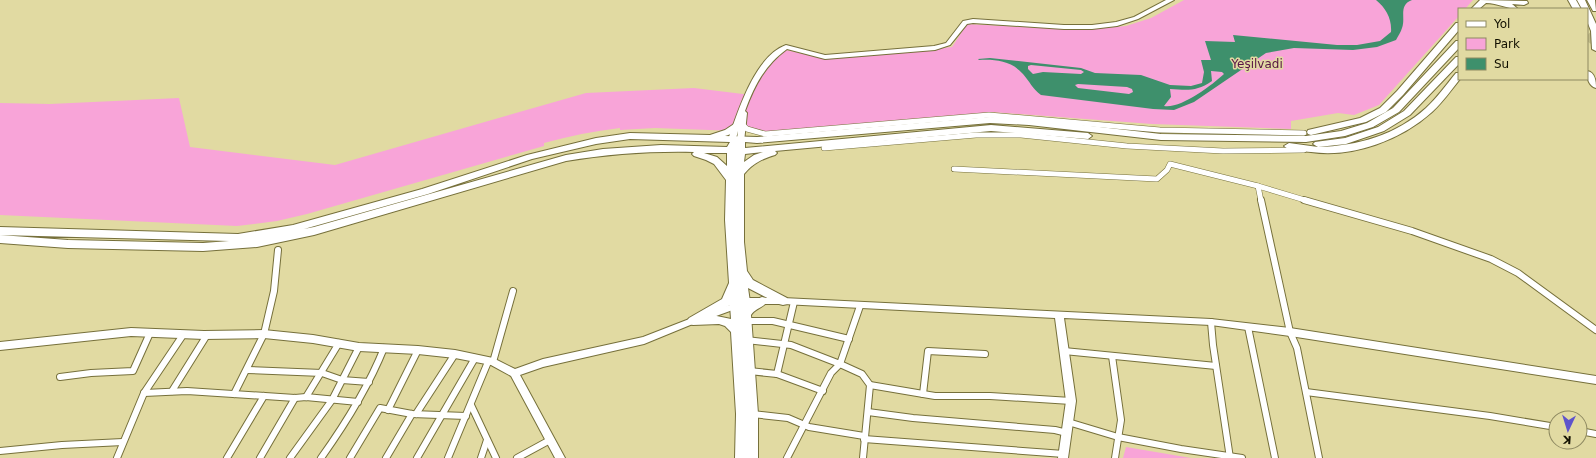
<svg xmlns="http://www.w3.org/2000/svg" width="1596" height="458" font-family="'DejaVu Sans',sans-serif">
  <rect width="100%" height="100%" fill="#e1daa2"/>
  <g fill="#f8a4d8">
    <path d="M1184 0H1473L1465 9H1459V16L1379 105 1354 115 1338 113 1291 121V129L1152 124 992 112 765 132 655 128 620 130V128C594 131 569 136 544 143V146L307 214 277 221 237 226 0 215V103L50 104 179 98 190 147 335 165 586 93 694 88 751 95 766 68 786 50 827 59 952 47 967 24 1080 30 1126 26 1151 18Z"/>
    <path d="M1126 447 1191 458H1123Z"/>
  </g>
  <path fill="#3e906c" fill-rule="evenodd" d="M1376 0H1412C1398 5 1406 18 1402 28 1401 32 1398 36 1396 40L1377 47 1353 50 1294 48 1266 53 1194 102 1174 110 1153 109 1041 95C1032 88 1030 82 1023 74 1012 61 995 59 979 60L978 59 990 58 1081 68 1095 73 1141 75 1170 85 1191 86 1202 83 1204 72 1201 60H1211L1205 41 1235 42 1233 35 1337 45H1357L1380 41 1391 32C1392 19 1386 8 1376 0ZM1031 65 1081 70 1084 72 1081 74 1043 72 1033 74 1028 69V66ZM1211 71 1222 72 1224 74C1212 85 1181 109 1164 106L1171 97 1170 89C1187 90 1196 92 1212 81ZM1078 84 1127 87 1132 89 1133 92 1129 94 1078 88 1075 85Z"/>
  <g fill="none" stroke-linecap="round" stroke-linejoin="round">
    <path stroke="#c2bc8a" stroke-width="8" stroke-dasharray="8 4.5" stroke-linecap="butt" d="M1587 36 1596 43"/>
    <g stroke="#76703b" stroke-width="6">
      <g id="minor-far1">
        <path d="M743 125 747 129 765 134 989 115 1160 130 1304 133"/>
        <path d="M824 148 976 135H1021L1127 146 1223 151 1304 150"/>
        <path d="M954 169 1157 179 1167 170 1170 164 1258 186 1308 201"/>
        <path d="M1258 186 1261 201"/>
      </g>
    </g>
    <g stroke="#76703b" stroke-width="8">
      <g id="minor">
        <path d="M1261 200 1290 332 1297 348 1319 458"/>
        <path d="M1304 200 1412 231 1491 259 1518 273 1596 330"/>
        <path d="M745 321H773L849 339"/>
        <path d="M1211 322 1213 345 1230 458"/>
        <path d="M1248 327 1275 458"/>
        <path d="M746 340 791 345 840 364 860 306"/>
        <path d="M1064 351 1216 366"/>
        <path d="M1112 356 1121 420 1115 458"/>
        <path d="M493 362 513 291"/>
        <path d="M247 370 322 373 342 380 369 382"/>
        <path d="M749 371 777 374 823 391"/>
        <path d="M777 374 794 302"/>
        <path d="M60 377 91 373 133 371 150 333"/>
        <path d="M870 385 935 396H990L1071 401"/>
        <path d="M172 391 207 335"/>
        <path d="M1306 392 1490 416 1556 427"/>
        <path d="M144 393 187 391 295 398 306 397 358 402"/>
        <path d="M234 394 264 334 274 291 278 250"/>
        <path d="M923 394 928 351 985 354"/>
        <path d="M306 397 339 343"/>
        <path d="M471 405 496 458"/>
        <path d="M388 410 418 350"/>
        <path d="M868 412 913 418 1055 430 1067 433"/>
        <path d="M416 414 455 354"/>
        <path d="M752 414 788 418 809 427 864 436"/>
        <path d="M1068 422 1118 437 1181 449 1242 458"/>
        <path d="M1580 431 1596 434"/>
        <path d="M864 439 1064 454"/>
        <path d="M0 451 62 445 123 442"/>
        <path d="M117 458 144 393 183 335"/>
        <path d="M227 458 264 396"/>
        <path d="M260 458 295 398"/>
        <path d="M290 458 332 400 359 347"/>
        <path d="M321 458C346 423 368 388 384 348"/>
        <path d="M350 458 380 408 412 414 466 416"/>
        <path d="M386 458 412 414"/>
        <path d="M417 458 475 358"/>
        <path d="M448 458 488 362"/>
        <path d="M481 458 487 440"/>
        <path d="M517 458 550 440"/>
        <path d="M787 458 831 373 840 364 862 374 870 385 863 458"/>
      </g>
    </g>
    <g stroke="#76703b" stroke-width="2">
      <g id="tertiary">
        <path d="M1166 0H1174L1138 19 1117 26 1092 29H1064L973 23 967 24 950 45 935 50 825 59 787 49C765 65 754 86 745 111L747 113 744 142H738L737 140 738 131 735 142H729L728 140C738 111 755 56 786 45L825 55 934 46 946 43 963 21 973 19 1064 25H1092L1116 22 1134 17Z"/>
        <path d="M749 298H783L1211 319 1290 328 1596 376V384L1290 336 1211 325 1064 318 1076 401 1068 458H1058L1066 401 1055 318 783 304H749L708 319 705 318 704 316 705 314Z"/>
        <path d="M697 316 700 317 701 319 700 321 644 344 543 367 520 375 565 458H555L511 376 491 365 455 358 418 354 359 351 313 343 264 338 204 339 131 336 0 350V342L131 328 204 331 264 330 313 335 359 343 418 346 455 350 493 358 515 369 543 359 643 337Z"/>
      </g>
    </g>
    <g stroke="#76703b" stroke-width="2">
      <g id="primary">
        <path d="M1480 0 1527 1 1528 3 1524 5 1512 4 1518 9C1507 9 1498 3 1486 3L1479 9H1471Z"/>
        <path d="M1568 0H1576L1581 9H1573Z"/>
        <path d="M1577 0H1585L1596 24V51L1592 49 1591 31 1587 21V9H1582Z"/>
        <path d="M1587 0H1595L1596 11H1593Z"/>
        <path d="M1456 23H1459V30L1403 95 1386 112 1366 122 1311 135 1308 134 1307 132 1308 130 1360 118 1380 108 1397 91Z"/>
        <path d="M1456 41H1459V48L1399 112 1373 127 1345 136 1306 142 1161 140 1029 125 990 123 757 143 745 142V148L991 125 1088 133 1092 136 1088 139 991 131 775 151 777 153 775 155C762 159 753 163 744 174V242L747 271 753 280 787 298 788 301 787 304 783 305 779 304 748 288 750 302 762 297 766 298 767 301C764 308 755 308 751 315L758 414V458H735L736 414 731 332 725 326 719 324 693 325 689 324 687 321 689 318 722 299 729 283 725 220 726 180 714 164 706 160 694 156 692 154 694 152C651 151 609 154 566 161L314 235 257 247 203 251 68 248 0 243V235L68 240 203 243 229 241 0 235V227L238 234 293 225 422 189 527 155 596 138 630 133 710 135 725 130 737 122 740 123 741 125C738 130 732 134 725 136L757 137 990 117 1029 119 1161 134 1306 136 1341 131 1367 123 1393 108ZM630 139 730 142 727 147 661 145 603 149 566 155 314 227 304 229 428 194 532 159 596 144ZM763 152 754 155 744 162 745 154ZM704 153H727V166L717 157ZM730 305 731 319 712 315Z"/>
        <path d="M1456 57H1459V64L1410 115 1384 131 1346 144 1318 147C1358 146 1396 135 1426 108 1437 98 1446 85 1456 73H1459L1460 79C1451 90 1443 102 1432 112 1401 140 1353 158 1311 152 1303 151 1289 151 1284 146L1289 143 1318 147 1313 144 1315 142 1345 138 1378 127 1404 111Z"/>
        <path d="M1587 71C1595 72 1596 81 1596 88 1588 86 1587 77 1587 71Z"/>
      </g>
    </g>
    <use href="#minor-far1" stroke="#fff" stroke-width="5"/>
    <use href="#minor" stroke="#fff" stroke-width="6"/>
    <use href="#tertiary" fill="#fff" fill-rule="evenodd"/>
    <use href="#primary" fill="#fff" fill-rule="evenodd"/>
  </g>
  <g text-anchor="middle" stroke-width="3" stroke-linejoin="round" paint-order="stroke">
    <g font-size="12" fill="#581344" stroke="#e1daa2">
      <text x="1257" y="68">Yeşilvadi</text>
    </g>
  </g>
  <rect x="1458" y="8" width="130" height="72" fill="#e1daa2" stroke="#8e8961"/>
  <rect x="1466" y="21" width="20" height="6" fill="#ffffff" stroke="#8e8961"/>
  <text x="1494" y="28" font-size="12" fill="#121000">Yol</text>
  <rect x="1466" y="38" width="20" height="12" fill="#f8a4d8" stroke="#8e8961"/>
  <text x="1494" y="48" font-size="12" fill="#121000">Park</text>
  <rect x="1466" y="58" width="20" height="12" fill="#3e906c" stroke="#8e8961"/>
  <text x="1494" y="68" font-size="12" fill="#121000">Su</text>
  <g transform="translate(1568 430) rotate(184)"><circle r="19" fill="#e1daa2" stroke="#8e8961"/>
  <path d="M0-3L7 15L0 10L-7 15Z" fill="#5e53cc"/>
  <text y="-6" font-size="11" font-weight="bold" text-anchor="middle" fill="#121000">K</text>
  </g>
</svg>
